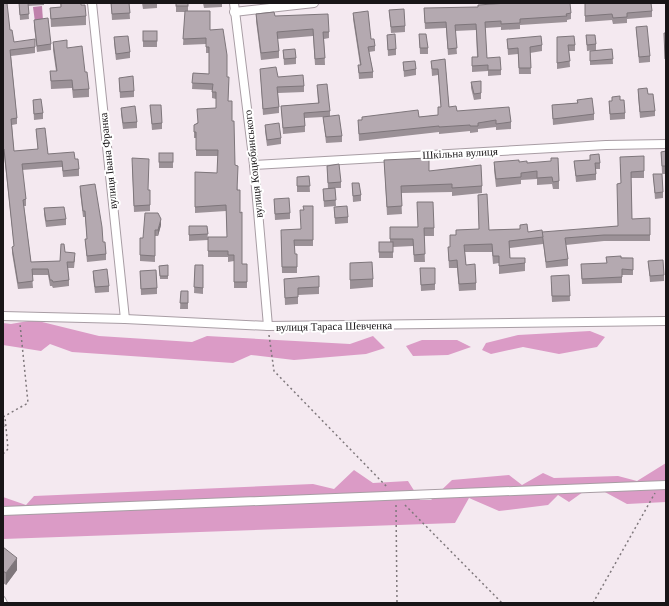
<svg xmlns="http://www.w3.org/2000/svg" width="669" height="606" font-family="Georgia,serif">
  <rect width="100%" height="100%" fill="#f4e9f0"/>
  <g fill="#db9bc6">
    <path d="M34 320 99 336 192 342 207 336 350 344 373 336 385 348 366 354 294 360 251 355 233 363 72 352 50 344 41 351 3 345V323L11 324Z"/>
    <path d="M590 331 605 337 597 347 559 354 523 347 491 354 482 350 486 343 518 335Z"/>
    <path d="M422 340H457L471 347 448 355 413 356 406 346Z"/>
    <path d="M666 463V502L627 504 603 491 583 492 569 502 558 495 548 505 499 511 469 498 455 523 3 539V497L26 505 34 496 313 484 334 489 354 470 373 483 408 481 420 500H431L452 480 509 475 522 485 543 473 554 478 618 476 637 481Z"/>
  </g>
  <path fill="#c081ac" d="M42 6 43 21 35 22 33 7Z"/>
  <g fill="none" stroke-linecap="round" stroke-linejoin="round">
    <g stroke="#a89da4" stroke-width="6">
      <path id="lane" d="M3 599 5 603"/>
    </g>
    <g stroke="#a89da4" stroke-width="10">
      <g id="street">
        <path d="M92 3 125 319"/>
        <path d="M234 3 254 165 268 326"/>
        <path d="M234 12 314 3"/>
        <path d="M254 165 606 145 666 144"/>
        <path d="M3 316 125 319 268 326 666 321"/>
        <path d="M3 511 666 485"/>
      </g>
    </g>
    <g stroke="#7f787c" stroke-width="1.5" stroke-dasharray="2 3" stroke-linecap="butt">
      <path d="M269 335 274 371 388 488"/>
      <path d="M3 417 28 403 20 324"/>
      <path d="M3 454 8 449 5 417"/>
      <path d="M396 505 397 603"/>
      <path d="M405 505 502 603"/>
      <path d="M593 603 655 493"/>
    </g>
    <use href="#lane" stroke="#fff" stroke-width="4"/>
    <use href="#street" stroke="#fff" stroke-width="8"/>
  </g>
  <g fill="#9b9197">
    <path d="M3 3 10 30 14 42 35 47V53L11 56 17 118V124L12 125 14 151 38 150 36 129 48 154 75 159 79 169V176L63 177 62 167 22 170 26 199V206H24L31 262 60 261 65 252 75 259 74 268H68L69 280V286L53 288 52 286H50L48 275H32L33 288 18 289 12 253V247L14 246 4 155 3 156Z"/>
    <path d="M19 3H44V5L28 6 29 19 20 20Z"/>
    <path d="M60 3H81V5L86 16V25L51 27 50 8 61 7Z"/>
    <path d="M111 3H129L130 19 112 20Z"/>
    <path d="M142 3H157V8L143 9Z"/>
    <path d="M176 3H188V11L210 30 229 84 228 101 232 121 235 165 240 213 242 264H247V288H234V261L228 262V257H208V237H227L226 211 195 213V172L217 173 218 156H196V138H194V125L197 123 216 108V99L212 98V90L192 89 193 73 209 74V53H206V44L183 45 185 12H176Z"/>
    <path d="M203 3H222V7L204 8Z"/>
    <path d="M585 3 652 11V17L627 19V23L613 24 612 20 585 22Z"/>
    <path d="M424 8 571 13V19L567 20V22L520 25V29L501 30V27L485 28 487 58 501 70V75L488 76V71L472 72V57H477L476 30 455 31 457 54 448 55 446 28 425 29Z"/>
    <path d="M389 10 405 26V32L391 33Z"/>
    <path d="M353 13 375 46V51L369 52 373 72V78L359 79 358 65H360L353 19Z"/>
    <path d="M256 14 275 16 329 32V38L324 39 325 65H315L313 36 277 39 279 51V58L261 60 256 21Z"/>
    <path d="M34 20 51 44V50L37 52 34 26Z"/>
    <path d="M636 27 650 56V62L639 63Z"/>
    <rect x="143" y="31" width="14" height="16"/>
    <path d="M419 34 428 48V54H420Z"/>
    <path d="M387 35 396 49V55L388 56Z"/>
    <path d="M586 35 596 44V50L587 51Z"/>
    <path d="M114 37 130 52V58L116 60 114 43Z"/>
    <path d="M557 37 575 45V51H569L570 67 557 69Z"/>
    <path d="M507 39 542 45V51L530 53 531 74H519L518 54 508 55Z"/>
    <path d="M53 42 67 48 85 72 89 89V97L73 98 72 88 51 89 50 71H56L53 50Z"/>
    <path d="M612 49 613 64 590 65V51Z"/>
    <path d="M283 50 296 58V64L284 65Z"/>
    <path d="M445 59 449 107 457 111 511 122V129L496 130V127L478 129V132L470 133V131L439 134V132L359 141 358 120 419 117 438 115V107H441L438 75 432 76 431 61Z"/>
    <path d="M403 62 416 69V75L404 77Z"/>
    <path d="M260 69 278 77 304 86V92L278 93 279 107V113L263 115Z"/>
    <path d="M119 78 134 91V97L120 98Z"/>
    <path d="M471 82 481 93V99L474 100 471 88Z"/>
    <path d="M317 85 330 111V116L342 136V142L326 143 323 117 305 118V132L283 134 281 106 318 103Z"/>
    <path d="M638 89 648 94 655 111V116L640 118 638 95Z"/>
    <path d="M612 97 620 100 625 113V119L610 120 609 101H612Z"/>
    <path d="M33 100 43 113V119L34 120Z"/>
    <path d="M577 100 594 114V120L553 125 552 105 577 103Z"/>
    <path d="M150 105 162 123V129L152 130Z"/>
    <path d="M121 108 137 122V128L123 129 121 114Z"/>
    <path d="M265 125 281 138V144L267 146 265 131Z"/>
    <path d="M666 151V174H662L661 152Z"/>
    <rect x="159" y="153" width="14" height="15"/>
    <path d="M590 155 600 163V169H596V180L576 182 574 161 590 160Z"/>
    <path d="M644 156V178H631L632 219 650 235V241H604L566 245 568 259V266L546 268 543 241V244L510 248V258L525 263V271L499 274V263L493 264 492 252H465L466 265 476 283V290L459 291 457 268H449L448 247H450L456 235 479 229 478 195 489 230 520 229V225L528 232 542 235 618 226 621 183 620 164Z"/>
    <path d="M384 160 429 171 482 186V193L452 196V192L401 193 402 214 387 215Z"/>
    <path d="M494 162H519L527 163 559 181V189H553L552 184 537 185V179L521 180V184L496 187 494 170Z"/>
    <path d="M132 164 148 190H150V211L134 212Z"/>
    <path d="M327 166 341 182V188H335L336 206 324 207 323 189H328Z"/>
    <path d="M653 174 663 192V198L655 199Z"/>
    <path d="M309 176 310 192H297V177Z"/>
    <path d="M352 183 361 195V201L353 202Z"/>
    <path d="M80 186 103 242 106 254V260L87 262 85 239H87L85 217H83L80 192Z"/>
    <path d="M274 199 290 213V219L275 220Z"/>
    <path d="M313 206V246H294L295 254H297V273H282L281 236 301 229 303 210Z"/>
    <path d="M334 207 348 217V223L335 224Z"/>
    <path d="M44 208 66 219V225L46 227 44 214Z"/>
    <path d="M161 225 158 236H155V262L140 261V238H143Z"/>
    <path d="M189 226H207L208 240 189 241Z"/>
    <path d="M390 227 434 228V236H424L425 262H414L413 246 393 247V258H379V242H390Z"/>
    <path d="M606 257 633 258V275H622V283L582 284 581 270 607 263Z"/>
    <path d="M648 261 664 275V281L650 282Z"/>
    <path d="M350 263 373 279V287L350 289Z"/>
    <path d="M168 265V279H160L159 266Z"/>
    <path d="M195 265H203V294L194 293Z"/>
    <path d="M420 268H435V290L421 291Z"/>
    <path d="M93 271 109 286V292L95 293 93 277Z"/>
    <path d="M140 271 157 288V294L141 295Z"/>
    <path d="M569 275 570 301 552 302 551 282Z"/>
    <path d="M284 279 319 287V294L298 295V304L285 305Z"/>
    <path d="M181 291H188V309H180Z"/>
    <path d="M3 417 4 427V437H3V446Z"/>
    <path d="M3 543 4 548 17 570 6 585 3 583Z"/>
  </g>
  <g fill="#7e767b">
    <path d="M161 219V225L158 236V230Z"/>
    <path d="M17 558V570L6 585V573Z"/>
  </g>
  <g fill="#b4a9b0" stroke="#7e767b">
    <path d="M3 3H7L10 30H12L14 42 35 39V47L10 50 17 118 11 119 14 151 38 149 36 129 45 128 48 154 74 152 75 159H78L79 169 63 171 62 161 22 164 26 199 23 200 31 262 60 261 61 244H64L65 252 75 253 74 262H67L69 280 53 282 52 280H50L48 269H32L33 281 18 283 12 247 14 246 4 149H3Z"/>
    <path d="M19 3H28L29 14 20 15Z"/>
    <path d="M61 3H81V5H85L86 16 51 19 50 8 61 7Z"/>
    <path d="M111 3H129L130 13 112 14Z"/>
    <rect x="176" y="3" width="12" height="3"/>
    <path d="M508 3H570L571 13 566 14 567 16 520 19V23L501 24V21L485 22 487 58 500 57 501 70H488V65L472 66V57H478L476 24 455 25 457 48 448 49 446 22 425 23 424 8 478 7V5Z"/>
    <path d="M585 3H651L652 11 627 13V17L613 18 612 14 585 16Z"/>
    <path d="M404 9 405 26 391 27 389 10Z"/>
    <path d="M185 11H210V30L223 29 227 55V77H229L228 101H232V121H234L235 165 238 166 237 190H240V213L242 212V264H247V282H234V255H228V251H208V237H227L226 205 195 207V172L217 173 218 150H196V132H194V125L198 123 197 109 216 108V92H212L213 84 192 83 193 73 209 74V47H206V38L183 39Z"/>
    <path d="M368 11 371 39H374L375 46 368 47 373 72 359 73 358 65H361L353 13Z"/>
    <path d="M274 12 275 16 328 14 329 32H323L325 58 315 59 313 29 277 32 279 51 261 53 256 14Z"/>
    <path d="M48 18 51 44 37 46 34 20Z"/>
    <path d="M647 26 650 56 639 57 636 27Z"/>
    <rect x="143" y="31" width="14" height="10"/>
    <path d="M664 33H666V59H665Z"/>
    <path d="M395 34 396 49 388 50 387 35Z"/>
    <path d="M419 34H426L428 48H420Z"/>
    <path d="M586 35H595L596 44 587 45Z"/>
    <path d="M128 36 130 52 116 54 114 37Z"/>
    <path d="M541 36 542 45 530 47 531 68H519L518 48 508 49 507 39Z"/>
    <path d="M574 36 575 45H568L570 61 557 63V37Z"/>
    <path d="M67 40V48L82 46 85 72H87L89 89 73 90 72 80 51 81 50 71H57L53 42Z"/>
    <path d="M295 49 296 58 284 59 283 50Z"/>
    <path d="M612 49 613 59 590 61V51Z"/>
    <path d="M445 59 449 107 456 106 457 111 509 107 511 122 496 124V120L478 123V126H470V125L439 127V126L359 134 358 120H362V117L418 110 419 117 438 115V107H441L438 69H432L431 61Z"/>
    <path d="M415 61 416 69 404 71 403 62Z"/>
    <path d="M276 67 278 77 303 75 304 86 277 87 279 107 263 109 260 69Z"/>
    <path d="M133 76 134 91 120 92 119 78Z"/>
    <path d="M481 81V93L474 94 471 82Z"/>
    <path d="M327 84 330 111 304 113 305 126 283 128 281 106 319 103 317 85Z"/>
    <path d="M647 88 648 94H653L655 111 640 112 638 89Z"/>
    <path d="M620 96V100H624L625 113 610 114 609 101H612V97Z"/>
    <path d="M592 98 594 114 553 119 552 105 578 103 577 100Z"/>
    <path d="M41 99 43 113 34 114 33 100Z"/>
    <path d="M150 105H161L162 123 152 124Z"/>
    <path d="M135 106 137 122 123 123 121 108Z"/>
    <path d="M339 115 342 136 326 137 323 117Z"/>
    <path d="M279 123 281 138 267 140 265 125Z"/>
    <path d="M666 151V166H662L661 152Z"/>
    <rect x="159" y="153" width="14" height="9"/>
    <path d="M599 154 600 163H595L596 174 576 176 574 161 590 160V155Z"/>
    <path d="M644 156V171L631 172 632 219 650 218V235H604L565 238 568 259 546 262 542 232 618 226 617 184 621 183 620 157Z"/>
    <path d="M132 158 149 159 148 190H150V205L134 206Z"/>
    <path d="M429 158V171L481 165 482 186 452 188V184L401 186 402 206 387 207 384 160Z"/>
    <path d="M551 158H558L559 181 553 182 552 177 537 178V171L521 173V177L496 179 494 162 519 160V162L527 161V163L551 161Z"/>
    <path d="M339 164 341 182 328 183 327 166Z"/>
    <path d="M653 174H662L663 192 655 193Z"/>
    <path d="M309 176 310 186H297V177Z"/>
    <path d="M352 183H359L361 195 353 196Z"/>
    <path d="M95 184 102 227 103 242H105L106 254 87 256 85 239H87L85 211H83L80 186Z"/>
    <path d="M335 188 336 200 324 201 323 189Z"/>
    <path d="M487 194 489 230 520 229V225L527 224 528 232 542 230 543 237 509 241 510 258H525V263L499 266V256H493L492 244 464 245 466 265 475 264 476 283 459 284 457 260 449 261 448 247H450V235H456V230L479 229 478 195Z"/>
    <path d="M289 198 290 213 275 214 274 199Z"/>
    <path d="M417 202H433L434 228H424L425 254 414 255 413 239H390V227H418Z"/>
    <path d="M303 206H313V240H294L295 254H297V267H282L281 230 301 229 300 210H304Z"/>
    <path d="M347 206 348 217 335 218 334 207Z"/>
    <path d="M64 207 66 219 46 221 44 208Z"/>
    <path d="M145 213H158L161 219 158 230H155V256L140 255V238H143Z"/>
    <path d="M189 226H207L208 234 189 235Z"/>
    <rect x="379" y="242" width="14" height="10"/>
    <path d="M621 256V258H633V270L622 269V277L582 279 581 264 607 263 606 257Z"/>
    <path d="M663 260 664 275 650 276 648 261Z"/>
    <path d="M372 262 373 279 350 280V263Z"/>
    <path d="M168 265V276H160L159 266Z"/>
    <path d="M195 265H203V288L194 287Z"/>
    <path d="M420 268H435V284L421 285Z"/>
    <path d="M107 269 109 286 95 287 93 271Z"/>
    <path d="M156 270 157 288 141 289 140 271Z"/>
    <path d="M569 275 570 296H552L551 276Z"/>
    <path d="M319 276V287L298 288V297L285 298 284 279Z"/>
    <path d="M181 291H188V303H180Z"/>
    <path d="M3 417 4 427H3Z"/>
    <path d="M3 547 17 558 6 573 3 571Z"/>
  </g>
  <g text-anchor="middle" stroke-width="4" stroke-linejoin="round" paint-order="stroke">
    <g font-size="11" fill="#181517" stroke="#fff">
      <text transform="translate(460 153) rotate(-3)" y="4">Шкільна вулиця</text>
      <text transform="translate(108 161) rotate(-96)" y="4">вулиця Івана Франка</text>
      <text transform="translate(253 164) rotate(-96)" y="4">вулиця Коцюбинського</text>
      <text transform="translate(334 326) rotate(-1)" y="4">вулиця Тараса Шевченка</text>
    </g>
  </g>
  <rect width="669" height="606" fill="none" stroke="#181517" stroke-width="8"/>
</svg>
